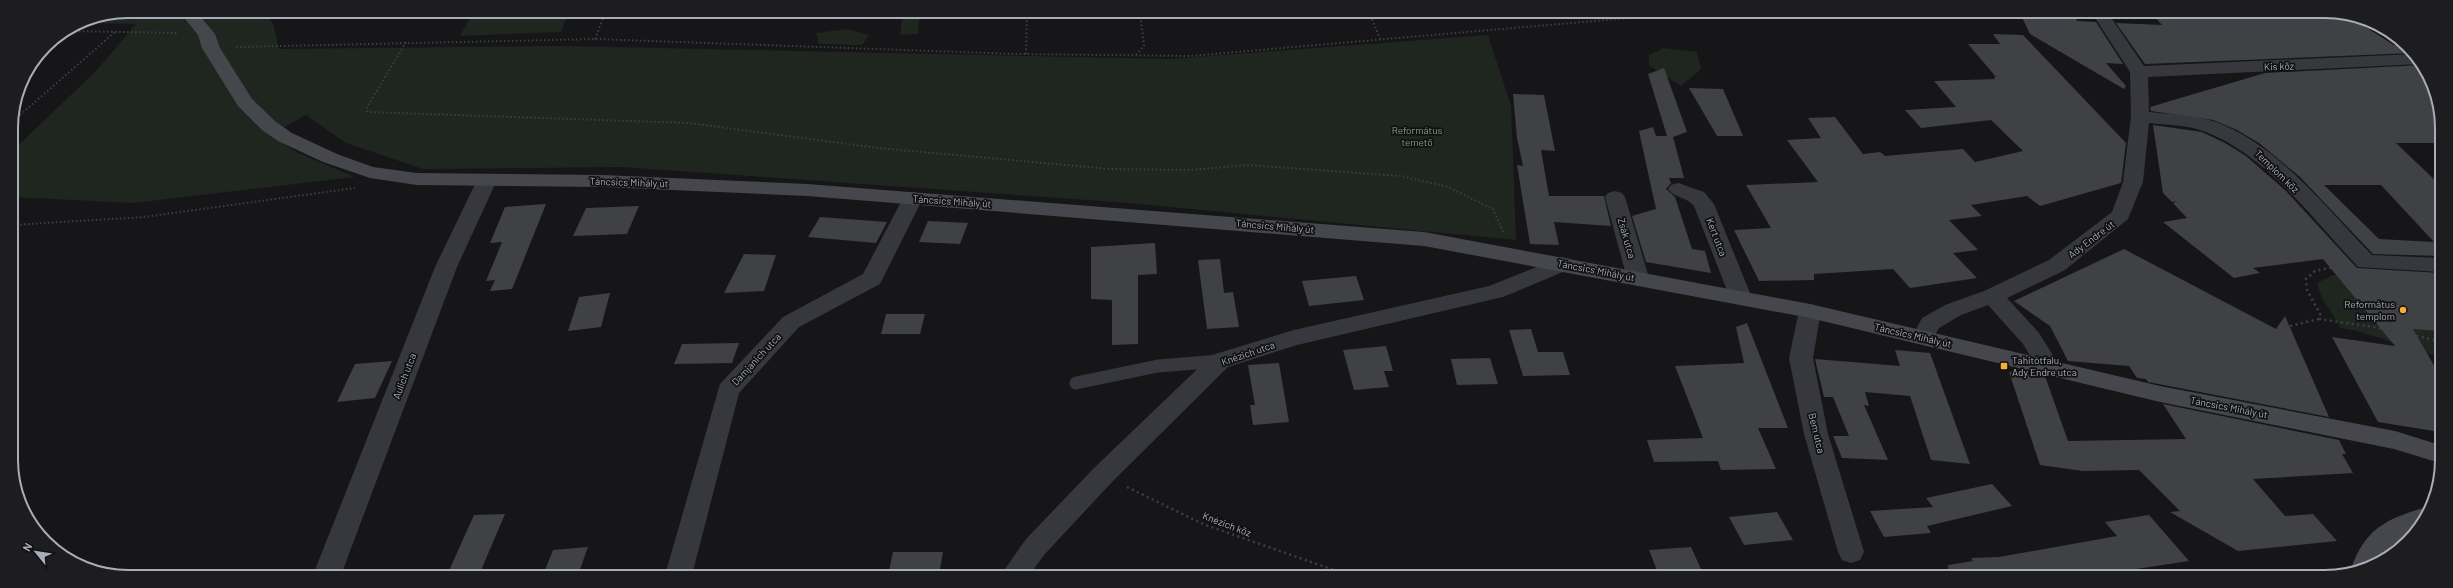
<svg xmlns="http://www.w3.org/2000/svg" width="2453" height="588" font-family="Barlow,sans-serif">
  <rect width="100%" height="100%" fill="#161618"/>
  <g fill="#1e261f">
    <path d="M128 11 263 14 273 23 279 49 565 46 1169 59 1488 35 1511 106 1516 240 1129 203 622 167 423 169 346 143 306 115 270 135 298 153 355 177 133 203 12 197 11 152 96 71 136 24 79 23 84 20Z"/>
    <path d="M474 11H569L561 32 460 36Z"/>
    <path d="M903 12H920L918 34 900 35Z"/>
    <path d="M848 29 869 35 862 45 819 44 816 33Z"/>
    <path d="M1664 48 1697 52 1701 69 1681 86 1649 65V55Z"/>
    <path d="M2371 271 2440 276V357L2357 331 2341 328 2322 298 2317 283 2333 275Z"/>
  </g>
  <g fill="#404145" fill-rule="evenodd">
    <path d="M2020 13 2052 14 2053 16 2076 18 2077 21 2096 22 2123 64 2106 63 2126 86 2124 89 2030 34Z"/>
    <path d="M2250 13H2343L2394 45H2402L2413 53 2145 64 2116 23 2162 25 2154 16Z"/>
    <path d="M1993 34 2023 35 2126 143 2121 183 2040 206 2027 196 1971 205 1982 216 1949 220 1978 250 1953 253 1977 278 1910 288 1893 269 1814 274V280L1759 281 1734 230 1771 228 1746 185 1818 182 1787 140 1821 138 1808 118 1835 117 1863 154 1880 152 1885 156 1963 149 1975 162 2023 151 1991 120 1921 128 1905 110 1956 107 1934 81 1995 79 1994 77H1996L1968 44H2000Z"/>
    <path d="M2422 65 2430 76 2440 106V143H2396L2440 185V256L2373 254 2300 177 2259 143 2237 130 2213 120 2151 111 2150 107 2265 73ZM2324 185H2381L2434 242 2379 239Z"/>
    <path d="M1664 68 1687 132 1673 137 1684 178H1669L1671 183 1666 189 1675 197 1692 249 1705 251 1711 273 1646 262 1632 216 1656 209 1639 131 1653 127 1656 136H1667L1648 74Z"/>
    <path d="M1689 88 1723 89 1743 136H1717Z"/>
    <path d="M1513 94 1544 95 1555 151 1541 150 1549 196H1604L1611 226 1554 222 1559 245 1530 244 1517 165 1523 166 1517 138Z"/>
    <path d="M2153 125 2202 132 2225 143 2246 156 2286 191 2357 268 2440 273V331L2413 329 2440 376V432L2378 422 2332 337 2395 346 2323 259 2253 268 2260 273 2234 278 2163 222 2187 218 2173 203 2177 201 2172 202 2163 193Z"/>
    <path d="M546 204 512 289 490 291 495 280 486 281 502 242 490 243 505 207Z"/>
    <path d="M639 206 627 234 573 236 586 208Z"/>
    <path d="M820 217 887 222 876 243 808 237Z"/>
    <path d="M928 221 968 223 960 244 919 242Z"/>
    <path d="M1155 243 1157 274 1138 275V344L1112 345V300L1091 299V247Z"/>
    <path d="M2124 249 2276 329 2285 316 2329 417 2148 382 2146 379 2137 378 2129 366 2068 361 2050 326 2014 301Z"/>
    <path d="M744 254 776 255 764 291 724 293Z"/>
    <path d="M1220 259 1224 293 1233 292 1239 327 1207 329 1198 260Z"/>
    <path d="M1356 276 1364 300 1309 306 1302 281Z"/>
    <path d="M610 293 601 327 568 331 579 297Z"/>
    <path d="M886 314H925L920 334H881Z"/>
    <path d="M1747 323 1788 428H1758L1776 469 1721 470 1718 461 1654 462 1647 440 1703 438 1675 366 1744 363 1736 327Z"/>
    <path d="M1531 329 1538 352H1563L1570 375 1523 376 1509 330Z"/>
    <path d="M739 343 732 363 674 364 682 344Z"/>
    <path d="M1386 346 1393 371H1384L1389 387 1354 390 1343 350Z"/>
    <path d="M1895 350 1930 353 1970 464 1931 460 1910 396 1865 392 1869 406 1864 405 1888 460 1842 458 1833 436H1849L1833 397H1824L1815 359 1900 366Z"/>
    <path d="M1490 358 1498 384 1457 385 1451 359Z"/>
    <path d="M392 361 375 398 337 402 355 364Z"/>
    <path d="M1279 363 1289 422 1253 425 1250 405H1255L1248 365Z"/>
    <path d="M2009 372 2045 376 2068 441 2186 439 2163 404 2339 440 2346 454H2342L2353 473 2253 479 2285 516 2313 514 2337 541 2238 551 2170 512 2180 511 2139 470 2083 471 2040 465Z"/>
    <path d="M1992 484 2012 506 1927 526 1931 533 1884 537 1870 511 1933 507 1926 498Z"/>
    <path d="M1777 512 1793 540 1744 545 1729 517Z"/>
    <path d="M505 514 479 575H447L474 515Z"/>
    <path d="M2149 515 2189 561 2136 569 2142 577 1949 576 1948 565 1973 561 1971 558 1999 557 2117 536 2105 522Z"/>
    <path d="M588 547 578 575H543L553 550Z"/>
    <path d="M1691 547 1701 569 1658 573 1649 550Z"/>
    <path d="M893 552H943L939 575H888Z"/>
  </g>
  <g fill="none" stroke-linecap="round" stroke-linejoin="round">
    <g stroke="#3d3f44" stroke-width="2" stroke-dasharray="1.5 2.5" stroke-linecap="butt">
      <path d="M1369 12 1381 41"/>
      <path d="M67 31 179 33"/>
      <path d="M595 39 606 11"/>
      <path d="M406 42 366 109 368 112 689 123 878 148 1110 169 1189 170 1248 165 1401 176 1448 187 1493 209 1504 234"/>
      <path d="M236 47 595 39 1016 54 1190 56 1687 13"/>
      <path d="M1026 54 1027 12"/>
      <path d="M1136 55 1144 46 1140 12"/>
      <path d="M11 123 115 32"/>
      <path d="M12 225 144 217 355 188"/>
    </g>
    <g stroke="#3d3f44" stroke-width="2.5" stroke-dasharray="2 3.5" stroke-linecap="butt">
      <path d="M2319 319 2374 327 2440 341"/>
      <path d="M2258 391 2249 343 2279 329 2318 319 2320 314 2307 290 2306 279 2315 271 2338 266"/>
      <path d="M1127 487 1203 524 1351 576"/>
    </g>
    <path stroke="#37383d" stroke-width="13" d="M1076 383 1158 366 1220 361"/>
    <g fill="#37383d" fill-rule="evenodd">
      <path d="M2092 13H2108L2144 66 2414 54 2421 64 2148 77 2149 112C2170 114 2193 115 2213 121 2277 143 2325 207 2372 255L2440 258V272L2358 267C2314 220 2265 153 2203 131 2187 125 2166 125 2149 123L2143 182 2128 219 2065 270 2007 298 2039 333 2061 368 2057 374 2049 376 2041 374 2023 344 1988 305 1961 315 1939 328 1931 342 1923 345 1915 342 1912 337 1922 318 1945 305 1984 291 2049 260 2112 212 2123 182 2131 116 2130 72Z"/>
      <path d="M487 174 494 176 497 180 457 267 341 575H313L435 267 477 180 480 176Z"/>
      <path d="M1678 183 1704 192 1714 204 1752 298 1749 303 1741 305 1733 303 1730 298 1694 206C1687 197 1674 198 1668 189L1671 185Z"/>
      <path d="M1615 191 1622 193 1625 197 1649 278 1646 283 1638 285 1630 283 1627 278 1605 197 1608 193Z"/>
      <path d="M913 192 920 194 923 198 880 284 799 327 739 393 692 575H665L720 384 783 317 863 274 903 198 906 194Z"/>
      <path d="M1562 257 1570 259 1573 264 1570 269 1503 297 1297 345 1228 367 1112 482 1044 555 1029 576H1000L1026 539 1094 468 1212 355 1294 330 1489 286Z"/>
      <path d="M1810 304 1818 306 1821 311 1813 358 1828 434 1864 552 1860 560 1851 563 1842 560 1838 552 1804 434 1789 358 1799 311 1802 306Z"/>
    </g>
    <g fill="#45474d" fill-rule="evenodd">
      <path d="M179 11H196L215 34 220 48 252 99 276 122 292 133 337 154 373 167 417 173 603 175 807 184 1424 232 1810 304 2160 386 2395 431 2440 445V463L2394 449 2160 402 1810 318 1424 246 807 196 603 187 417 185 370 178 323 162 278 141 262 130 238 106 202 48 198 35Z"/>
      <path d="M2427 507 2430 508C2421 531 2414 528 2397 542 2389 547 2386 553 2381 560 2376 568 2362 570 2353 572L2351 569C2365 528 2388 518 2427 507Z"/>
    </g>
  </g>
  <g fill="#f2b134" stroke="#111113" stroke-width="1.5">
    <circle cx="2403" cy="310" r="4"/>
    <rect x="2000" y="362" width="8" height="8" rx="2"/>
  </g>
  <g text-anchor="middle" stroke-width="3.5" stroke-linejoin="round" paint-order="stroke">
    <g font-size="10" fill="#a8adb8" stroke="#111113">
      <text transform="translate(2279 66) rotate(-2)" y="4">Kis köz</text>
      <text transform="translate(2277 171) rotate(44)" y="4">Templom köz</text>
      <text transform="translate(629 182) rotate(2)" y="4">Táncsics Mihály út</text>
      <text transform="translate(952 201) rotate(4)" y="4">Táncsics Mihály út</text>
      <text transform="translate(1275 226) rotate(5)" y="4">Táncsics Mihály út</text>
      <text transform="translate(1717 237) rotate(69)" y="4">Kert utca</text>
      <text transform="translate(1627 238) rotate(74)" y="4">Zsák utca</text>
      <text transform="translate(2091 239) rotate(-37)" y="4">Ady Endre út</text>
      <text transform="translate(1596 270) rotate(11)" y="4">Táncsics Mihály út</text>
      <text transform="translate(1913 335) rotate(13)" y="4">Táncsics Mihály út</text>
      <text transform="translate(1248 353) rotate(-19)" y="4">Knézich utca</text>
      <text transform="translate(756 359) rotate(-47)" y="4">Damjanich utca</text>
      <text transform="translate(404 376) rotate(-69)" y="4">Aulich utca</text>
      <text transform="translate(2229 407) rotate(11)" y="4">Táncsics Mihály út</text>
      <text transform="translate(1817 433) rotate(76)" y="4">Bem utca</text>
      <text transform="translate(1227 524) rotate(21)" y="4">Knézich köz</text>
    </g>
    <g font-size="10" fill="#7fa381" stroke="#111113">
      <text x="1417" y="134">Református<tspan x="1417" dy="12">temető</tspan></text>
    </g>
    <g font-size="10" fill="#a8adb8" stroke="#111113" text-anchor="end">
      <text x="2395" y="308">Református<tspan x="2395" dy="12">templom</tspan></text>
      <text x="2012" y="364" text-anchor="start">Tahitótfalu,<tspan x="2012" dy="12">Ady Endre utca</tspan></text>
    </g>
  </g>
  <path d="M0 0H2453V588H0ZM128 18H2325A110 110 0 0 1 2435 128V460A110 110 0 0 1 2325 570H128A110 110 0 0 1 18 460V128A110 110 0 0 1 128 18Z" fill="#1d1d20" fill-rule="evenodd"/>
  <path fill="none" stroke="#a8adb8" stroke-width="2" d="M128 18H2325A110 110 0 0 1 2435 128V460A110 110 0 0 1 2325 570H128A110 110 0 0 1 18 460V128A110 110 0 0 1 128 18Z"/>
  <g transform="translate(36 552) rotate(300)" stroke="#111113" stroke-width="3" paint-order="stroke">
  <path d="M0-3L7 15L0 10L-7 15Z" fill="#a8adb8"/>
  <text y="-6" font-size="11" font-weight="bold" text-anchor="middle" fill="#a8adb8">N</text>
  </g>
</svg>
